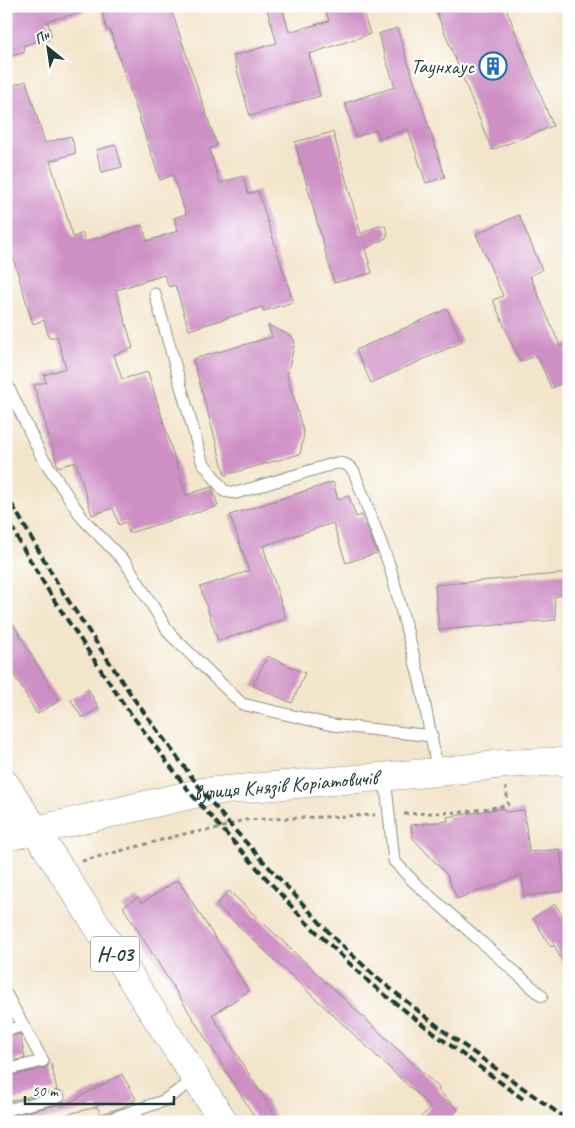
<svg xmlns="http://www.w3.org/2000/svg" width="575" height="1128" font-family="Caveat,sans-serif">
  <rect width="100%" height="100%" fill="#fff"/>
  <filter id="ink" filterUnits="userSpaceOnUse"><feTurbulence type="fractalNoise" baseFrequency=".02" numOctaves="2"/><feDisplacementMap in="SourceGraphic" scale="10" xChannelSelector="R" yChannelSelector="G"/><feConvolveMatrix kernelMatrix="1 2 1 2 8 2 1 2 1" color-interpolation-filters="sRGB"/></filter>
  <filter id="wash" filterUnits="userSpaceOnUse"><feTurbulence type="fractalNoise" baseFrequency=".0096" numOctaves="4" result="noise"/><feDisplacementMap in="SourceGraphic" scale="20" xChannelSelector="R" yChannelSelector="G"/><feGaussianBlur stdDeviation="1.12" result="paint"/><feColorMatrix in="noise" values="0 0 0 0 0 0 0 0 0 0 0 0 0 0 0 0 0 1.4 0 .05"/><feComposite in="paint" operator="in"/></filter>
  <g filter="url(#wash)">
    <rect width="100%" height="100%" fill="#f3e5cb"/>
    <g id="blocks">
      <g fill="#ce8fc5">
        <path d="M6 6H83L84 12 47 21 52 36 23 46 25 52 9 57 6 51Z"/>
        <path d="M100 6H170L217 146 209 149 220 183 243 176 248 194 258 191 293 302 264 311 262 307 189 330 175 285 169 287 164 275 116 290 133 348 114 355 122 379 148 372 186 495 212 487 218 506 129 533 126 522 119 525 113 508 92 515 76 462 58 467 34 385 46 382 44 375 66 368 57 336 49 338 44 320 33 324 6 234V88L26 81 45 143 71 136 76 153 50 161 73 237 83 233 85 242 142 225 147 241 178 231 174 218 186 214 173 175 160 180 110 30H107Z"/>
        <path d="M266 6H282L289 32 329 21 324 6H361L370 34 309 54 320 96 250 116 233 56 277 43Z"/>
        <path d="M434 6H505L553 126 492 150Z"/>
        <path d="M397 28 445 177 426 183 408 129 379 139 376 130 356 137 345 103 395 87 378 34Z"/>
        <path d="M333 132 361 234 379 225 385 226 388 232 386 238 365 249 372 273 334 283 295 142Z"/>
        <path d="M116 145 122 167 102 172 96 150Z"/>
        <path d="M519 215 542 270 530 276 560 346 569 343V380L551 388 537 355 520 362 493 300 503 296 476 234Z"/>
        <path d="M447 309 462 342 371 383 356 350Z"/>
        <path d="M268 325 291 336 295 342 287 375 304 434 300 454 225 475 193 359 272 337Z"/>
        <path d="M333 482 338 500 349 496 356 517 362 515 377 553 346 563 333 523 263 546 286 619 218 641 200 587 249 571 230 515Z"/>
        <path d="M569 573V593L554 597 556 620 439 630 435 585Z"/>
        <path d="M6 612 59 701 37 714 6 661Z"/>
        <path d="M267 656 305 673 292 703 253 686Z"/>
        <path d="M88 689 99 708 82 718 71 700Z"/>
        <path d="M504 808V812L524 810 529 852 560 849 565 891 524 896 522 875 457 899 447 875 412 837 411 825 448 821 447 817Z"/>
        <path d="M178 880 249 991 212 1015 279 1122H258L123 907 138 897 142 903Z"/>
        <path d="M229 891 439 1088 438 1090 458 1110 447 1122H416L431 1107 216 905Z"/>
        <path d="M555 904 569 926V975L554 945 551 947 533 918Z"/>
        <path d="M20 1034 25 1058 6 1062V1037Z"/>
        <path d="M51 1063 57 1090 6 1102V1077L45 1068Z"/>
        <path d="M122 1074 136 1099 123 1107 101 1114 97 1107 36 1122H6V1117L61 1104V1107Z"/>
      </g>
    </g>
  </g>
  <g filter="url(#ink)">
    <use href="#blocks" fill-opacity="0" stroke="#899180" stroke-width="1"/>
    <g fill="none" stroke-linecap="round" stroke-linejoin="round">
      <g stroke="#899180" stroke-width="13">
        <g id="lane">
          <path d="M155 294 202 461 224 491 236 493 336 463C345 463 349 465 354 472L390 567 420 680 438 772"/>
          <path d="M6 382 41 455 83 519 126 563 170 634 242 704 332 725 432 736"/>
          <path d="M385 777 394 861 414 882 542 996"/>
          <path d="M6 994 43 1061 6 1070"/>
          <path d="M6 1030 23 1026"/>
          <path d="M6 1110 59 1097"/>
          <path d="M133 1111 140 1122"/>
          <path d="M102 1122 163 1101 196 1079"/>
        </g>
      </g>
      <g stroke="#899180" stroke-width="29">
        <g id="secondary">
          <path id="s1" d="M6 837 203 792 438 772 503 764 569 761"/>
        </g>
      </g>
      <g stroke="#899180" stroke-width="29">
        <path id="primary" d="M6 785 224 1122"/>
      </g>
      <g stroke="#899180" stroke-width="3" stroke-dasharray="4 4" stroke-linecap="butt">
        <path d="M404 814 465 812 508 805 506 787"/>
        <path d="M82 861 188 833 217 829 243 820 375 815"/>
      </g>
      <use href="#lane" stroke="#fff" stroke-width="11"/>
      <use href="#secondary" stroke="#fff" stroke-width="28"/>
      <use href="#primary" stroke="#fff" stroke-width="28"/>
      <g stroke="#1f3d34" stroke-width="4" stroke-dasharray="8 4" stroke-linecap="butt">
        <path d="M6 494 62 591 134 699 203 792 230 825 337 941 377 978 445 1032 569 1121"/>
        <path d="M6 515 20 543 52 597 125 706 192 795 221 828 303 919 371 984 435 1034 523 1099"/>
      </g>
    </g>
  </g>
  <defs>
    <g id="building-ring" transform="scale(1.4375)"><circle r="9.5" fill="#fff" stroke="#1f6fb2" stroke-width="1.5"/><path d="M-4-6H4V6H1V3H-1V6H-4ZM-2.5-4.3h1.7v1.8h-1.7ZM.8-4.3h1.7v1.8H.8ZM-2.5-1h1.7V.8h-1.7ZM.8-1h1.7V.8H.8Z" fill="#1f6fb2"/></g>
  </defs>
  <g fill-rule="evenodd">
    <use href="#building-ring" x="493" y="66"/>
  </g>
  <g text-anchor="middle" stroke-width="4.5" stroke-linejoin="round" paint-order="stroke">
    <rect fill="#fff" stroke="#627771" stroke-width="1" x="91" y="936.5" width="48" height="35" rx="4"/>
    <g font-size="20" font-weight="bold" fill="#1f3d34">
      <text x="115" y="961">Н-03</text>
    </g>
    <g font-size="21" fill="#1f3d34" stroke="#fff" text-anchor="end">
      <text x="474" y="73">Таунхаус</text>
    </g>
    <g font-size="21" fill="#1f3d34" stroke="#fff">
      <text dy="7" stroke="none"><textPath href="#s1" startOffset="285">вулиця Князів Коріатовичів</textPath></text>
    </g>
  </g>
  <rect width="575" height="1128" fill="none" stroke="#fff" stroke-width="25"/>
  <g transform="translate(48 48) rotate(330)" stroke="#ffffff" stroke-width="4" paint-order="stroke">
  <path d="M0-4L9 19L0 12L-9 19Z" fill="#1f3d34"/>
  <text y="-8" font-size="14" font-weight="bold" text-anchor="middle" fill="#1f3d34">Пн</text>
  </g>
  <path d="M25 1096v8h149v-8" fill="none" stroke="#1f3d34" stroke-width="2.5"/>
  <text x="32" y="1096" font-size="15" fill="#1f3d34" stroke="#ffffff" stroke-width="4" paint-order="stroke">50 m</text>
</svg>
